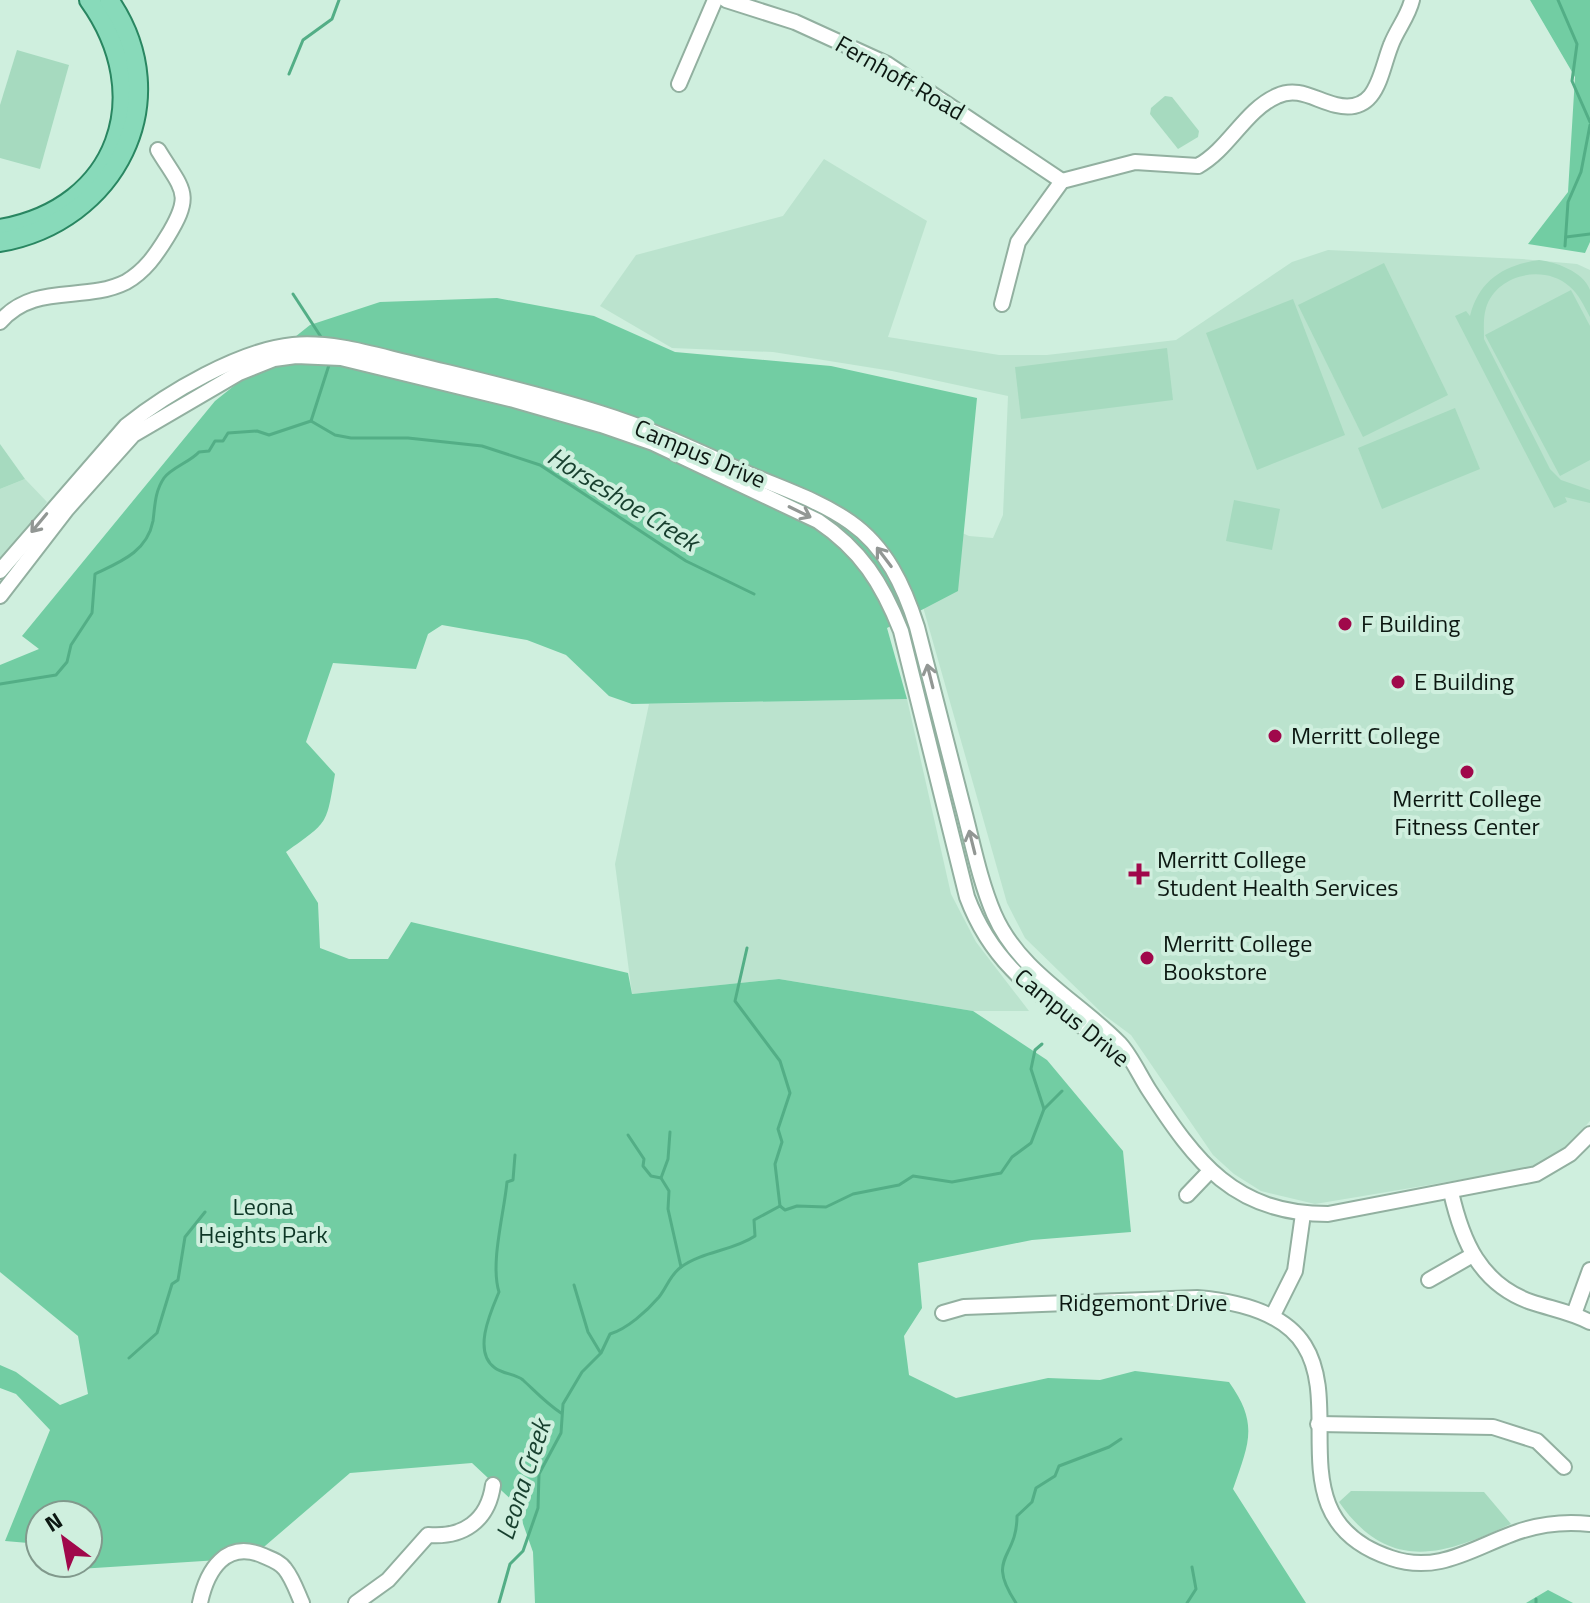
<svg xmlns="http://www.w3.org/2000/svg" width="1590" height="1603" font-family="'Titillium Web',sans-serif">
  <rect width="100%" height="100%" fill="#cfefde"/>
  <g fill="#bbe3ce">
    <path d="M824 159 927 221 888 337 999 355H1047L1176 340 1292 262 1328 250 1522 259 1577 264 1590 270V1121L1555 1159 1536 1167 1315 1204 1261 1191 1234 1174 1213 1155 1131 1035 1104 1015 1025 938 1007 903 912 568 814 467 969 536 993 538 1003 515 1008 396 892 371 773 352 672 348 600 306 636 255 783 216Z"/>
    <path d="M25 479 47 502 0 565V489Z"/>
    <path d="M907 699 951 894 976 942 1029 1011H973L779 979 632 994 615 864 649 704Z"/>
  </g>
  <g fill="#a6dabf">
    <path d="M17 50 69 65 40 169 0 158V105Z"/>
    <path d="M1165 96 1172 97 1199 131 1198 137 1178 149 1150 114 1151 108Z"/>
    <path d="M1539 260C1555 262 1583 271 1590 290 1590 297 1590 309 1590 317 1584 306 1579 294 1569 286 1544 264 1496 274 1486 308 1483 318 1484 329 1484 339L1550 469 1561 480 1590 490V503L1565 497 1567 502 1554 508 1455 316 1466 311 1470 316C1479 280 1504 265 1539 260Z"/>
    <path d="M1384 263 1448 395 1363 437 1298 305Z"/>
    <path d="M1571 290 1590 326V460L1560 476 1485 335Z"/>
    <path d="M1293 299 1345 435 1257 470 1206 333Z"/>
    <path d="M1167 348 1173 400 1021 419 1015 367Z"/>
    <path d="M1455 408 1480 469 1382 509 1358 448Z"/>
    <path d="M0 444 25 479 0 489Z"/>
    <path d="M1234 500 1280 509 1272 550 1226 541Z"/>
    <path d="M1351 1491 1484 1492 1511 1524C1444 1555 1389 1574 1339 1502Z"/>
  </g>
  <g fill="#72cda3">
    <path d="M1530 0H1590V242L1585 253 1528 244 1568 192 1575 77Z"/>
    <path d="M497 298 594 316 675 352 831 366 977 398 958 591 887 628 907 699 632 704 609 696 566 655 527 640 442 625 428 634 416 669 333 663 306 742 335 774C326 826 329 821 286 852L318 903 320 948 349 959H388L411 922 628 973 632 994 779 979 973 1011 1047 1060 1123 1151 1131 1232 1032 1240 918 1263 922 1308 904 1336 909 1375 956 1398 1048 1378 1100 1380 1135 1371 1229 1382C1259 1424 1249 1443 1233 1489L1306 1603H535L533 1552 516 1504 472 1463 350 1473 258 1552 219 1560 79 1569 72 1563H88V1515H40V1544L5 1541 50 1430 16 1394 0 1388V1365L16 1372 60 1405 88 1394 78 1336 0 1272V665L39 649 22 636 215 401 310 325 380 302Z"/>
    <path d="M1548 1590 1573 1603H1526Z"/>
  </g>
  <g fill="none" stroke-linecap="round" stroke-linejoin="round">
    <g stroke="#53ae86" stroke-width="3">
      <path d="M1558 0 1577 44 1572 81 1590 122"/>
      <path d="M289 74 303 40 332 19 339 0"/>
      <path d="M1566 237 1590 234"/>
      <path d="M1565 246 1568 202 1581 172 1590 125"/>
      <path d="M293 294 323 340"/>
      <path d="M311 421 329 365"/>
      <path d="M0 684 56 675 67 662 71 645 92 613 95 574C120 562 147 552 153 521 155 505 155 491 164 478 171 468 190 462 199 452L209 451 215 441H223L228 433 257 431 269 435 311 421 335 435 351 438H408L482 446 540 465 686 561 754 594"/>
      <path d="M747 948 735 1001 780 1061 790 1093 778 1129 782 1142 775 1164 780 1206"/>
      <path d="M1042 1044 1035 1050 1031 1069 1044 1109"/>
      <path d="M628 1135 644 1159 643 1166 651 1176 661 1178 669 1191 668 1209 681 1267"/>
      <path d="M515 1155 513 1180 507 1182C504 1214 490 1263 499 1292 491 1311 472 1352 495 1368 503 1374 516 1374 523 1380 536 1392 546 1403 561 1413"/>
      <path d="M661 1178 668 1159 670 1132"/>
      <path d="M574 1285 588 1332 600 1352"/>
      <path d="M129 1358 157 1333 172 1284 178 1280 185 1237 205 1212"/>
      <path d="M1536 1599V1603"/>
      <path d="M499 1603 510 1564 523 1551 538 1508 539 1474 561 1433 563 1404 582 1372 601 1353 610 1334C627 1329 647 1311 659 1297 667 1287 670 1275 681 1267 703 1251 733 1251 755 1236L754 1220 780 1206 785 1210 797 1206 826 1207 853 1194 899 1185 913 1176 952 1182 1001 1173 1012 1157 1031 1143 1044 1109 1062 1091"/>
      <path d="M1016 1603C985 1556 1017 1560 1017 1516L1032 1502 1036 1488 1055 1476 1059 1466 1109 1447 1121 1439"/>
      <path d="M1187 1603 1196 1589 1192 1567"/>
    </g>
    <g stroke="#92b0a0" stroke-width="18">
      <g id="minor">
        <path d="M726 0 795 22 887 64 1062 181"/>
        <path d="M679 84 715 0"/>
        <path d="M1002 304 1018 242 1062 181 1135 162 1198 166C1229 149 1245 110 1277 96 1298 86 1315 100 1336 105 1378 115 1380 72 1391 45 1397 29 1408 17 1412 0"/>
        <path d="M0 322C34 282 84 303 126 282 145 271 156 255 167 237 194 193 183 191 158 150"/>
        <path d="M0 571 126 426C167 393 240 350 293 345 335 341 378 356 418 365 479 380 540 394 600 413 652 429 702 453 751 475 784 489 820 501 850 522 886 547 904 586 917 627 932 685 947 744 962 803 972 840 979 879 994 914 1019 972 1078 1001 1120 1044 1131 1056 1140 1076 1149 1090 1196 1162 1234 1214 1328 1214L1536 1174 1570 1154 1590 1134"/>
        <path d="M0 596 67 509 133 435 239 373 274 359 296 356 341 358 514 400 601 425 653 443 818 521C861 550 882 583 901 631L967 897C997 977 1053 1001 1114 1051"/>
        <path d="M1451 1192C1462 1241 1480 1284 1531 1302 1552 1309 1571 1312 1590 1322"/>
        <path d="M1187 1195 1209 1172"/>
        <path d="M1429 1280 1471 1256"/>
        <path d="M943 1313 964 1307 1197 1298C1422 1317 1234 1506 1391 1558 1437 1574 1471 1549 1512 1534 1538 1524 1563 1521 1590 1524"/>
        <path d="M1574 1314 1590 1270"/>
        <path d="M1273 1315 1295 1271 1303 1214"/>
        <path d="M1318 1424 1493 1427 1537 1441 1564 1467"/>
        <path d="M200 1603C207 1570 226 1539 264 1556 271 1559 280 1562 285 1569 293 1579 297 1592 302 1603"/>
        <path d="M356 1603 388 1580 428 1535C463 1538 488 1521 493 1485"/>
      </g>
    </g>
    <g stroke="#298661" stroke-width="22">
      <g id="major">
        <path d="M0 229C119 208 157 95 89 0"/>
        <path d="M0 242C115 222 179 101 109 0"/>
      </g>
    </g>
    <use href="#minor" stroke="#fff" stroke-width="14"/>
    <use href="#major" stroke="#88daba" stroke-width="18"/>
  </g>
  <defs><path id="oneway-shaft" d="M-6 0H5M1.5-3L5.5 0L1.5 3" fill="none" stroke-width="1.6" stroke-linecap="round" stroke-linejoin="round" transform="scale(2)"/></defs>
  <g stroke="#929794">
    <use href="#oneway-shaft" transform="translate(800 512) rotate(26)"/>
    <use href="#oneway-shaft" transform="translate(39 523) rotate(130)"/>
    <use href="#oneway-shaft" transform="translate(884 557) rotate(-127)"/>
    <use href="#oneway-shaft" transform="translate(930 676) rotate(-104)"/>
    <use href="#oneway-shaft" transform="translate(972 842) rotate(-104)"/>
  </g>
  <g fill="#a0084b" stroke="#cfefde" stroke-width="3">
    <circle cx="1345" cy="624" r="8"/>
    <circle cx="1398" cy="682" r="8"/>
    <circle cx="1275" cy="736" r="8"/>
    <circle cx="1467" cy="772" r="8"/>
    <path d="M1135 862h8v8h8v8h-8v8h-8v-8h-8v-8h8z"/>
    <circle cx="1147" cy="958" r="8"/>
  </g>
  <g text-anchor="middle" stroke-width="8" stroke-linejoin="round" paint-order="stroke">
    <g font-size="24" fill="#0c1812" stroke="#cfefde">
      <text transform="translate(900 78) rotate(30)" y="8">Fernhoff Road</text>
      <text transform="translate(700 454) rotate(23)" y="8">Campus Drive</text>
      <text transform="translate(1072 1018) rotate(39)" y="8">Campus Drive</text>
      <text x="1143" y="1311">Ridgemont Drive</text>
    </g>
    <g font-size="24" fill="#0c1812" stroke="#cfefde" text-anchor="start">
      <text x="1361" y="632">F Building</text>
      <text x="1414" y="690">E Building</text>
      <text x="1291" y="744">Merritt College</text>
      <text x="1467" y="807" text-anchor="middle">Merritt College<tspan x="1467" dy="28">Fitness Center</tspan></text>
      <text x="1157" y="868">Merritt College<tspan x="1157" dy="28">Student Health Services</tspan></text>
      <text x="1163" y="952">Merritt College<tspan x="1163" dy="28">Bookstore</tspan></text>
    </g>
    <g font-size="24" fill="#0e3726" stroke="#cfefde">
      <text x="263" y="1215">Leona<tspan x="263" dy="28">Heights Park</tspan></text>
    </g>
    <g font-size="26" font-style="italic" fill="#173f2e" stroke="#cfefde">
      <text transform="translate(623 499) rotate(32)" y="9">Horseshoe Creek</text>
      <text transform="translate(523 1480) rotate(-72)" y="9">Leona Creek</text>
    </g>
  </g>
  <g transform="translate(64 1539) rotate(328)"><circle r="38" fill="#cfefde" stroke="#81998c" stroke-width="2"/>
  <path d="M0-6L14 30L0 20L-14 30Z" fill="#a0084b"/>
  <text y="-12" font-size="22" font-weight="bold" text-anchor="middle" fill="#0c1812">N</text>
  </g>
</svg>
